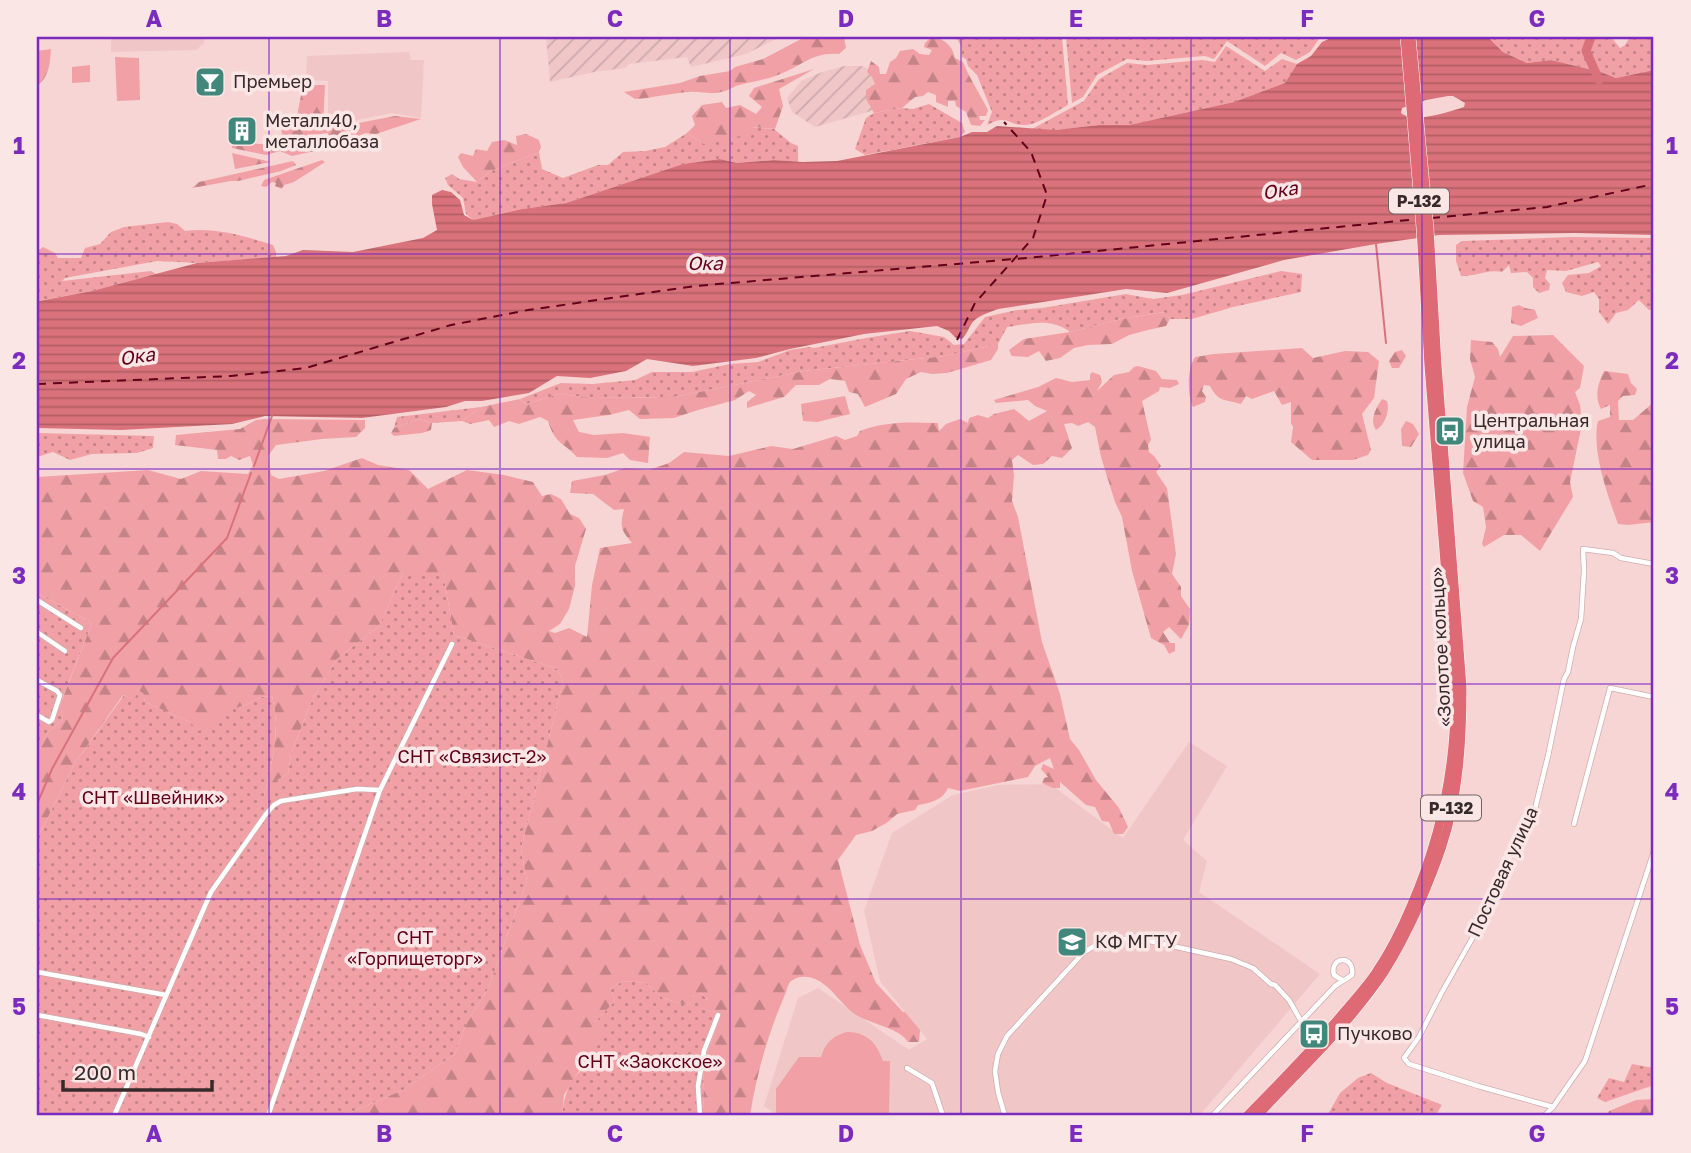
<svg xmlns="http://www.w3.org/2000/svg" width="1691" height="1153" font-family="'Golos Text',sans-serif">
  <defs>
    <pattern id="industrial-furrows" width="10" height="10" patternUnits="userSpaceOnUse" patternTransform="scale(1.75)"><rect width="10" height="10" fill="#f0c6c7"/><path d="M-1 1l2-2M0 10L10 0M9 11l2-2" fill="none" stroke="#ceaaab"/></pattern>
    <pattern id="grass-dots" width="8" height="8" patternUnits="userSpaceOnUse" patternTransform="scale(1.75)"><rect width="8" height="8" fill="#f1a1a5"/><path d="M2 2h.1M6 6h.1" fill="none" stroke="#c48387" stroke-width="1.8" stroke-linecap="round"/></pattern>
    <pattern id="forest-firs" width="22" height="20" patternUnits="userSpaceOnUse" patternTransform="scale(1.75)"><rect width="22" height="20" fill="#f1a1a5"/><path d="M5 1l3.5 6h-7zM16 11l3.5 6h-7z" fill="#c48387"/></pattern>
    <pattern id="water-rules" width="6" height="5" patternUnits="userSpaceOnUse" patternTransform="scale(1.75)"><rect width="6" height="5" fill="#d9727a"/><path d="M0 2.5h6" fill="none" stroke="#b15e64"/></pattern>
  </defs>
  <rect width="100%" height="100%" fill="#f7d5d5"/>
  <g fill="#f0c6c7">
    <path d="M111 37H204V43L196 50 111 52Z"/>
    <path d="M409 52 411 60H424L421 118 392 113 328 126V81L306 80 307 56Z"/>
    <path d="M1189 742 1227 766 1183 840 1207 861 1199 892 1320 974 1199 1116H778L764 1106 798 998 818 988 909 1050 927 1039 880 981 864 911 892 833 953 795 998 785 1050 784 1123 838Z"/>
  </g>
  <g fill="url(#industrial-furrows)">
    <path d="M546 37H780L746 54 691 67 687 57 629 64 625 68 594 72 550 82Z"/>
    <path d="M844 66H862L871 70 877 78 876 105 871 111 815 127 792 112 787 98 801 81 822 72Z"/>
  </g>
  <g fill="url(#grass-dots)">
    <path d="M956 37H1062L1068 105C1058 110 1037 125 1026 125 1007 126 1009 113 987 125L992 112 977 75 968 66 966 59 962 57 961 46Z"/>
    <path d="M1066 37H1324L1319 39 1310 52 1296 60 1281 53 1265 66 1227 41 1214 59 1205 56 1146 61 1127 59 1097 75 1083 97 1072 103Z"/>
    <path d="M1488 37H1611L1620 48 1625 45 1630 37H1654V70L1616 78 1601 72 1551 60 1527 63 1503 52Z"/>
    <path d="M1226 46 1265 71 1282 59 1297 64 1285 83 1234 102 1129 125H1099L1055 130H1030L1084 101 1099 79 1127 63 1147 65 1202 60 1215 62Z"/>
    <path d="M929 104 962 123 965 132 960 137 865 155 855 149 866 118 874 113 902 108 913 109Z"/>
    <path d="M751 127 774 129 791 143 798 146V162L774 160 737 163 720 159 683 164 566 203 522 209 473 220 466 214 463 198 448 185 445 178 452 174 459 179 477 182 491 171 539 152 542 169 563 178 598 165H608L623 152 645 151 665 147 687 133 704 144Z"/>
    <path d="M168 222 177 224 185 231C214 227 245 236 273 245L276 252V257L197 263 157 261 65 278 62 281 151 271 156 274 92 291 37 301V250H39L43 247 55 253 58 258H81L85 248 100 244 111 232 124 227Z"/>
    <path d="M1571 237 1654 238V309L1649 310 1639 300 1628 310 1616 313 1608 324 1599 312V299L1594 292 1582 296 1566 292 1562 283 1568 275 1589 273 1601 266 1598 262 1566 271 1547 270 1545 278 1550 284 1549 290 1539 293 1533 287V278L1527 272 1511 273 1509 265 1502 272C1487 269 1475 277 1461 276L1456 261V245L1462 241Z"/>
    <path d="M1281 271 1302 274 1301 292 1233 307 1192 319H1170L1164 312 1121 319 1070 332C1051 317 1029 324 1007 327L998 344 945 356 804 371 674 397 595 398 559 394 526 404 520 399 561 383 592 384 635 380 652 372H692L730 364 758 362 790 350 809 347 814 348 866 338 910 331 944 337 954 345 964 344 985 317 1017 310 1042 308 1126 294 1153 299 1182 295Z"/>
    <path d="M481 407 462 421 432 423 420 419 394 428 397 417Z"/>
    <path d="M37 433 154 436 153 448 137 453 92 454 70 460 53 452 37 457Z"/>
    <path d="M403 573H443L454 635 558 669 563 682 521 849 527 881 488 989 467 1022 455 1054 403 1090 342 1116H37V839L75 763 124 695 132 698 136 690 143 692 145 702 190 722 248 704 261 697 272 696C281 732 272 761 264 796L277 780 288 774 291 754 312 700 337 659 379 626Z"/>
    <path d="M37 593 92 623 60 704 63 719 48 732 37 755Z"/>
    <path d="M623 981 646 983 663 998 689 1006 690 997 701 993 708 1000 703 1009 721 1014 704 1062 703 1116H562C564 1096 569 1078 587 1066L595 1022 615 1001 610 989Z"/>
    <path d="M1632 1064 1654 1068V1085L1605 1102 1597 1098 1609 1078 1624 1082Z"/>
    <path d="M1371 1073 1387 1083 1442 1105 1435 1116H1327L1340 1093 1358 1078Z"/>
  </g>
  <g fill="url(#forest-firs)">
    <path d="M805 37H844L846 48 839 54C811 52 803 66 778 75 765 80 750 82 736 86 731 88 727 91 721 92 710 95 700 91 689 92 671 93 653 98 635 99L624 92 680 83 700 76 730 71 735 67 763 59Z"/>
    <path d="M931 37C945 39 952 45 955 58L963 62C970 79 980 94 988 110L986 116H979L980 120H985L980 126 971 125 966 112 956 106 955 101H948V107L936 102V95L928 92 923 96 915 97 902 108 874 113 866 99V90L875 84 872 77 867 72 871 61 879 67 880 74H886L890 62 896 58 900 51 913 49 920 54 929 55 932 50 924 47 925 43Z"/>
    <path d="M51 49C50 64 49 77 37 86V51Z"/>
    <path d="M814 69 779 89 783 106 775 129 752 127 745 135 704 144 687 133 695 125 692 116 702 105 722 102 726 108 740 105 756 114 762 107 749 96 754 88Z"/>
    <path d="M303 85H325L323 127 328 132 332 128 395 116 421 119 376 134 365 133 342 145 292 156 280 151 266 155 232 148V144L235 138 258 144 281 143 293 151C312 137 306 143 327 142L328 133 304 136 291 146 282 141 281 117 297 116Z"/>
    <path d="M526 134 539 140 541 147 539 152 491 171 477 182 463 167 458 157 461 153 473 156 476 149 487 151 492 142 504 140 517 145 516 136Z"/>
    <path d="M232 153 271 162 235 169Z"/>
    <path d="M322 160 325 162 294 182 284 185 282 189 275 186 276 183 272 182 266 187 261 186 264 180Z"/>
    <path d="M293 161 296 165 281 171 238 181H231L192 188 199 182Z"/>
    <path d="M1519 305 1525 308 1535 310 1538 318 1521 326 1511 323 1512 307Z"/>
    <path d="M1165 312 1170 319 1166 326 1148 330 1129 335 1112 344 1088 345 1074 348 1060 358 1046 361 1039 351 1028 357 1012 356 1009 350 1024 339 1070 332 1121 319Z"/>
    <path d="M1553 335 1584 366 1580 388 1575 392 1580 405 1582 424 1570 482 1573 497 1540 551 1521 535H1504L1484 547 1482 544 1486 527 1483 507 1473 501 1463 473 1467 407 1475 377 1470 359 1471 340 1492 342 1498 349 1500 357 1513 336Z"/>
    <path d="M998 344V349L991 360 947 373 932 374 921 372 906 379 896 394 865 407 858 394 849 392 845 381 830 379 819 385H796L784 397 747 408V402L756 395 749 391 735 400 698 410 674 418 640 419 629 410 609 415 573 420 579 432 594 435 623 433 650 437 648 463 630 460 623 453 607 458 577 457C562 441 555 444 548 421L540 417 519 424 509 421 494 427 489 420 470 424 462 421 481 407 520 399 526 404 559 394 595 398 674 397 804 371 945 356Z"/>
    <path d="M1302 348 1313 358 1345 351 1368 352 1379 361 1374 398 1362 414 1371 450 1368 455 1353 460H1312L1291 442 1293 427 1291 423V402L1282 405 1274 391 1252 399 1246 396 1241 404C1225 399 1219 403 1210 386L1204 385 1202 391 1206 397 1205 402 1193 407C1187 394 1187 369 1195 357L1214 354Z"/>
    <path d="M1402 350 1406 356 1399 368H1392L1389 361 1395 352Z"/>
    <path d="M1138 366 1156 371 1162 379 1177 380 1179 384 1170 388 1160 387 1159 391 1142 401 1151 440 1148 445 1149 452 1154 456 1161 466 1156 472 1167 488 1176 554 1172 574 1181 587V596L1190 609 1189 625 1181 639 1169 627 1163 632 1170 643H1175V651L1169 654 1164 645 1151 638 1132 571 1122 517 1115 502 1101 457 1095 427 1088 422 1078 426 1072 423 1064 424 1072 448 1062 458 1052 456 1043 464 1033 465 1018 455 1012 460 1014 475 1012 501 1018 517 1042 642 1060 694 1070 739 1079 750 1096 780 1119 808 1128 827 1123 834H1114L1109 822 1102 821 1095 807 1086 805 1060 782V788H1053L1042 783 1044 778 1048 777 1041 769 1043 764 1054 769 1050 758 1035 766 1028 777 960 791 948 788C943 800 930 803 918 805L915 810 897 814 888 822 872 831 856 835 838 860 860 945 876 983 903 1012H905L920 1030 919 1042H908C899 1027 867 1024 852 1012 836 999 824 974 800 977 798 977 792 980 790 982 788 985 786 992 784 997 768 1034 756 1076 750 1116H703L704 1062 721 1014 702 1009 708 1000 701 993 691 997 689 1006 663 998 646 983 623 981 610 989 615 1001 595 1022 604 1034 587 1066 579 1071 564 1095 562 1116H342L403 1090 455 1054 467 1022 488 989 527 881 521 849 563 682 558 669 454 635 443 573H403L379 626 337 659 312 700 291 754 288 774 277 780 273 797 267 799 264 796C272 761 281 732 272 696L261 697 248 704 215 715V725L198 731 190 722 145 702 143 693 137 690 136 697 132 698 123 695 75 763 37 839V755L48 732 63 719 60 705 92 623 37 593V477L148 470 181 479 201 471 248 474 253 465 250 456 239 460 231 456 226 459H218L217 450 175 445 176 435 240 429 256 420 264 419 365 420V428L356 437 322 439 276 445 268 456 271 475 279 479 324 471 362 458 378 465 409 470 428 489 467 470 504 475 533 482 542 496 551 494 561 499 570 514 579 518 586 529 575 566V586L569 609 560 624 549 631 555 633 569 628 587 637 592 585 600 548 632 543C620 529 620 526 624 509L614 510 593 494 570 493 572 481 605 475 625 468 649 470 669 463 684 452 729 456 771 446 793 449 836 436 845 440 857 436 860 431C885 421 911 422 938 423L939 431 946 424 960 419 968 423 969 418 978 415 988 418 994 414 1014 409 1029 421 1047 411 1035 406 1028 400 996 403 994 400 1038 387 1056 378 1072 382 1090 380V375L1092 372 1100 375 1102 382 1097 391 1114 375 1129 372 1134 367Z"/>
    <path d="M1604 371 1628 374 1631 383 1637 389 1635 395 1623 396 1618 401 1619 420H1633L1654 402V522L1628 525 1618 524C1608 496 1591 450 1598 421L1610 417V405L1601 409C1594 396 1598 384 1604 371Z"/>
    <path d="M845 396 850 414 817 422 803 421 801 404Z"/>
    <path d="M1382 399 1387 401C1390 411 1385 425 1376 430 1369 420 1376 408 1382 399Z"/>
    <path d="M420 419 432 423 431 430 422 433 394 436 391 433 394 428Z"/>
    <path d="M1406 421 1413 424 1419 434 1411 447 1402 446 1401 429Z"/>
    <path d="M1654 1099V1116H1607L1609 1111 1636 1100Z"/>
  </g>
  <g fill="#f1a1a5">
    <path d="M115 57 139 58 140 100 117 101Z"/>
    <path d="M90 65V82L72 83V67Z"/>
    <path d="M846 1032C867 1032 876 1042 883 1061H890L889 1116H781L776 1112V1089L799 1057H821C825 1043 833 1036 846 1032Z"/>
  </g>
  <path fill="url(#water-rules)" fill-rule="evenodd" d="M1333 37H1488L1503 52 1527 63 1551 60 1601 72 1616 78 1654 70V235L1575 233 1439 235 1376 244 1284 260 1167 293 1126 289 998 309C990 312 977 316 972 323 968 329 967 334 962 339L956 338 949 331 937 326 864 334 790 349 756 358 693 366 647 359 626 371 590 378 557 376 529 393 482 401H465L446 407 362 418 265 416 232 424 121 430 37 428V304L39 301 92 291 197 263 286 256 303 250 353 252 423 238 437 230 432 204V195L442 190 451 192 460 200 464 215 473 220 522 209 566 203 683 164 720 159 737 163 774 160 802 162 837 161 960 137 972 132H987L997 126 1055 130 1099 125H1129L1234 102 1285 83 1297 64 1311 56 1322 42ZM1448 96H1453L1465 103 1464 107C1449 112 1414 124 1401 113L1402 108 1426 100Z"/>
  <g fill="none" stroke-linecap="round" stroke-linejoin="round">
    <g stroke="#d9727a" stroke-width="2">
      <path d="M1376 244 1386 343"/>
      <path d="M254 466 272 416"/>
      <path d="M37 804 52 769 113 658 227 538 251 473"/>
    </g>
    <path stroke="#d9727a" stroke-width="9" d="M1591 37 1586 51 1599 80"/>
    <g stroke="#63001a" stroke-width="2" stroke-dasharray="9 7" stroke-linecap="butt">
      <path d="M1431 218 1547 207 1654 184"/>
      <path d="M957 340 975 303 1033 238 1047 195 1031 152 1004 122"/>
      <path d="M37 384 231 376 306 368 451 325 528 310 695 286 1027 258 1418 219"/>
    </g>
    <g stroke="#ceadae" stroke-width="6">
      <g id="street">
        <path d="M37 600 81 628"/>
        <path d="M37 632 65 651"/>
        <path d="M37 680 57 691 60 695 52 720 49 722 37 715"/>
        <path d="M1574 824 1610 688 1654 697"/>
        <path d="M37 972 166 995"/>
        <path d="M37 1015 141 1034 149 1037"/>
        <path d="M907 1068 932 1083 943 1116"/>
        <path d="M1553 1107 1478 1086 1409 1064 1404 1058 1419 1037 1442 992 1482 921 1510 856 1534 813 1548 756 1564 679 1568 672 1573 647 1581 619 1584 571 1583 549 1613 553 1621 558 1654 564"/>
        <path d="M114 1116 211 892 266 814 274 805 281 801 357 789 380 790"/>
        <path d="M268 1116 380 790 452 644"/>
        <path d="M700 1116 698 1086 704 1051 718 1015"/>
        <path d="M1005 1116 998 1092 995 1071 998 1054 1007 1036 1084 952 1096 945 1115 939H1129L1145 940 1231 959 1253 968 1271 984 1275 985 1289 1000 1301 1021"/>
        <path d="M1212 1116 1335 986 1352 975C1355 954 1329 956 1334 975L1342 980"/>
        <path d="M1544 1116 1553 1107 1585 1061 1654 851"/>
      </g>
    </g>
    <g stroke="#fff" stroke-width="10">
      <g id="highway">
        <path d="M1247 1116C1280 1082 1314 1048 1345 1011 1355 999 1366 987 1375 974 1390 952 1402 928 1412 904 1442 834 1457 763 1455 686L1429 366 1421 228 1405 37"/>
        <path d="M1257 1116C1296 1074 1342 1031 1375 985 1392 962 1405 936 1417 910 1426 889 1435 868 1442 846 1459 795 1462 739 1462 687L1437 365 1429 228 1411 37"/>
      </g>
    </g>
    <use href="#street" stroke="#fff" stroke-width="4.5"/>
    <use href="#highway" stroke="#de6a75" stroke-width="9"/>
  </g>
  <path fill="none" stroke="#7b2cbf" stroke-width="2" stroke-opacity="0.55" d="M269 37V1116M500 37V1116M730 37V1116M961 37V1116M1191 37V1116M1422 37V1116M37 254H1654M37 469H1654M37 684H1654M37 899H1654"/>
  <defs>
    <g id="bar-square" transform="scale(1.575)"><rect x="-9" y="-9" width="18" height="18" rx="4" fill="#42877c" stroke="#fbe6e6"/><path d="M-6-5H6L.8 .8V4.5H3.5V6h-7V4.5H-.8V.8Z" fill="#fff"/></g>
    <g id="building-square" transform="scale(1.575)"><rect x="-9" y="-9" width="18" height="18" rx="4" fill="#42877c" stroke="#fbe6e6"/><path d="M-4-6H4V6H1V3H-1V6H-4ZM-2.5-4.3h1.7v1.8h-1.7ZM.8-4.3h1.7v1.8H.8ZM-2.5-1h1.7V.8h-1.7ZM.8-1h1.7V.8H.8Z" fill="#fff"/></g>
    <g id="bus-square" transform="scale(1.575)"><rect x="-9" y="-9" width="18" height="18" rx="4" fill="#42877c" stroke="#fbe6e6"/><path d="M-5-6H5V4H4V6H2V4H-2V6H-4V4H-5ZM-3.5-4V0h7V-4ZM-3.5 1.2v1.5H-2V1.2ZM2 1.2v1.5H3.5V1.2Z" fill="#fff"/></g>
    <g id="university-square" transform="scale(1.575)"><rect x="-9" y="-9" width="18" height="18" rx="4" fill="#42877c" stroke="#fbe6e6"/><path d="M0-5L7-2L0 1L-7-2ZM-4 1L0 2.5L4 1V4Q0 6-4 4Z" fill="#fff"/></g>
  </defs>
  <g fill-rule="evenodd">
    <use href="#bar-square" x="210" y="82"/>
    <use href="#building-square" x="242" y="131"/>
    <use href="#bus-square" x="1450" y="431"/>
    <use href="#university-square" x="1072" y="942"/>
    <use href="#bus-square" x="1314" y="1034"/>
  </g>
  <g text-anchor="middle" stroke-width="7" stroke-linejoin="round" paint-order="stroke">
    <g fill="#fbe6e6" stroke="#726262" stroke-width="2">
      <rect x="1389" y="188.5" width="60" height="25" rx="5"/>
      <rect x="1421" y="795.5" width="60" height="25" rx="5"/>
    </g>
    <g font-size="16" font-weight="bold" fill="#372a2a">
      <text x="1419" y="207">Р-132</text>
      <text x="1451" y="814">Р-132</text>
    </g>
    <g font-size="18" fill="#372a2a" stroke="#fbe6e6" text-anchor="start">
      <text x="233" y="88">Премьер</text>
      <text x="265" y="127">Металл40,<tspan x="265" dy="21">металлобаза</tspan></text>
      <text x="1473" y="427">Центральная<tspan x="1473" dy="21">улица</tspan></text>
      <text x="1095" y="948">КФ МГТУ</text>
      <text x="1337" y="1040">Пучково</text>
    </g>
    <g font-size="18" fill="#372a2a" stroke="#fbe6e6">
      <text transform="translate(1441 647) rotate(-93)" y="6">«Золотое кольцо»</text>
      <text transform="translate(1503 872) rotate(-65)" y="6">Постовая улица</text>
    </g>
    <g font-size="18" fill="#610018" stroke="#fbe6e6">
      <text x="472" y="763">СНТ «Связист-2»</text>
      <text x="153" y="804">СНТ «Швейник»</text>
      <text x="415" y="944">СНТ<tspan x="415" dy="21">«Горпищеторг»</tspan></text>
      <text x="650" y="1068">СНТ «Заокское»</text>
    </g>
    <g font-size="19" font-style="italic" fill="#63001a" stroke="#fbe6e6">
      <text transform="translate(1280 190) rotate(-9)" y="7">Ока</text>
      <text x="705" y="270">Ока</text>
      <text transform="translate(137 356) rotate(-8)" y="7">Ока</text>
    </g>
  </g>
  <rect width="1691" height="1153" fill="none" stroke="#fbe6e6" stroke-width="77"/>
  <path d="M63 1080v10h149v-10" fill="none" stroke="#372a2a" stroke-width="3.5"/>
  <text x="74" y="1080" font-size="21" fill="#372a2a" stroke="#fbe6e6" stroke-width="5" paint-order="stroke">200 m</text>
  <rect x="38" y="38" width="1614" height="1076" fill="none" stroke="#7b2cbf" stroke-width="2.5"/>
  <g font-size="23" text-anchor="middle" font-weight="bold" fill="#7b2cbf">
    <text x="154" y="27">A</text>
    <text x="384" y="27">B</text>
    <text x="615" y="27">C</text>
    <text x="846" y="27">D</text>
    <text x="1076" y="27">E</text>
    <text x="1307" y="27">F</text>
    <text x="1537" y="27">G</text>
    <text x="19" y="154">1</text>
    <text x="1672" y="154">1</text>
    <text x="19" y="369">2</text>
    <text x="1672" y="369">2</text>
    <text x="19" y="584">3</text>
    <text x="1672" y="584">3</text>
    <text x="19" y="800">4</text>
    <text x="1672" y="800">4</text>
    <text x="19" y="1015">5</text>
    <text x="1672" y="1015">5</text>
    <text x="154" y="1142">A</text>
    <text x="384" y="1142">B</text>
    <text x="615" y="1142">C</text>
    <text x="846" y="1142">D</text>
    <text x="1076" y="1142">E</text>
    <text x="1307" y="1142">F</text>
    <text x="1537" y="1142">G</text>
  </g>
</svg>
